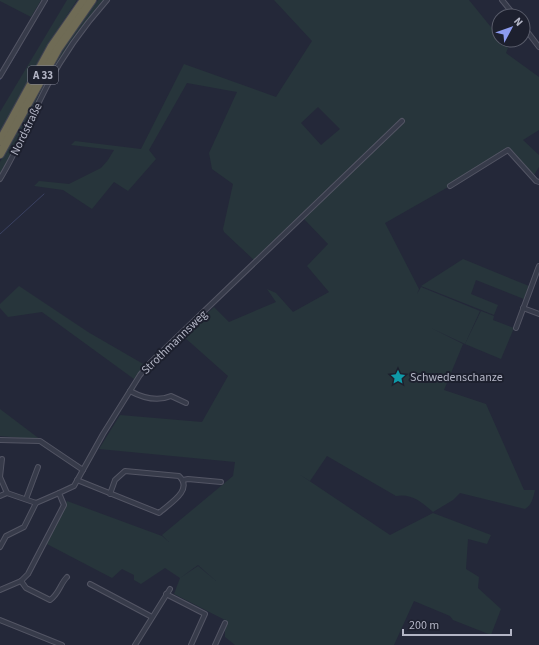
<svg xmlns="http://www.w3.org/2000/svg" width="539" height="645" font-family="'Source Sans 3',sans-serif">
  <rect width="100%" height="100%" fill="#242839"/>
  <g fill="#27353b" fill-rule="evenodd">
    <path d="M0 0H41L31 17 0 1Z"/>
    <path d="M67 0H77L44 51 0 132V112Z"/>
    <path d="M98 0H105L60 60 18 144 0 176V162C31 107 58 50 98 0Z"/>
    <path d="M274 0H469L499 37V40H501L508 48 506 53 539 77V130L523 140 539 155V167L534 175 508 150 450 186 385 223 419 289 417 294 421 287 480 311 465 344 431 328 463 344 444 390 486 404 524 490H535C533 498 532 505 525 509L460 493 453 500 433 512C422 502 411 493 396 496L327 456 310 481 299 474 390 535 433 513 491 535 487 544 468 539 466 569 479 577 478 588 501 609 491 635 453 620 450 616 414 601 394 645H235L225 637V620L237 598 225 620 174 594 180 578 198 566 216 581 198 565 180 578 165 568 141 584 134 580V575L122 569 112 578 45 543 67 501 162 536 169 542 162 535 233 476 235 462 99 449 120 415 202 422 228 376 183 336 214 307 229 322 276 302 267 289 276 293 293 312 329 292 307 266 328 244 304 219 400 125 397 122 255 261 224 232 223 229 233 184 212 169 209 153 237 92 187 83 149 150 156 159 128 191 114 182 92 209 63 190 34 186 39 181 69 184 101 168 108 160 114 150 71 145 75 141 141 149 184 64 276 97 281 89 282 90 281 89 312 41ZM318 107 340 129 321 145 301 123Z"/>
    <path d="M463 259 529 286 524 299 476 280 471 294 498 305 494 315 421 286Z"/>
    <path d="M19 286 88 332 145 365 134 379 42 312 8 317 0 308V304Z"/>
    <path d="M481 311 494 316 493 320 514 328 501 359 465 344Z"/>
    <path d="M0 409 41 440 0 436Z"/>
  </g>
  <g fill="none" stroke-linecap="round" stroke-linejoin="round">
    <g stroke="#3a4161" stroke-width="1">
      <path d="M0 80 19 49"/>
      <path d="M0 234 44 194"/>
    </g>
    <g stroke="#535564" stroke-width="6">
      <g id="street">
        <path d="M502 0 515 16"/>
        <path d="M523 26 539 47"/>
        <path d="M0 76 45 0"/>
        <path d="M0 179C18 149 31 117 47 86 63 55 84 26 107 0"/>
        <path d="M450 186 508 150 536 181 539 182"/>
        <path d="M523 308 539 314"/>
        <path d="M516 328 539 266"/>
        <path d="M130 391C143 398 157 402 171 396L186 403"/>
        <path d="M0 440 40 441 83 470"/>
        <path d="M2 459 0 477 7 493"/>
        <path d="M77 480 159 513C169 504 194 490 179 476L125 471 115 480 110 494"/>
        <path d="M183 480 188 479 221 482"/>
        <path d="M0 496 7 493 36 503 59 493"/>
        <path d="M26 499 38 467"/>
        <path d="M0 547 6 536 24 527 36 503"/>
        <path d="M21 581 26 588 50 600C59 594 60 584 67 577"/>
        <path d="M90 584 152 617"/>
        <path d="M0 590 21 581 28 574 64 505 59 493 74 486 103 434 140 375 149 364 402 121"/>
        <path d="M166 594 205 614 191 645"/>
        <path d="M0 620 62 645"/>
        <path d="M135 645 170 589"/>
        <path d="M215 645 225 623"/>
      </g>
    </g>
    <g stroke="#404251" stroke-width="10">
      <g id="highway">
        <path d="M0 141 52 46 84 0"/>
        <path d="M0 154 58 49 92 0"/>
      </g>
    </g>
    <use href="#street" stroke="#373b4a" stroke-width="4"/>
    <use href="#highway" stroke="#6f6b55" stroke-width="8"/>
  </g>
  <defs>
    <g id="sight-bare" transform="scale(1.2)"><path d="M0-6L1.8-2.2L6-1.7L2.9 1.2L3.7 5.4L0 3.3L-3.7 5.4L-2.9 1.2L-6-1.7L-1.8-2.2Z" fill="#0f9aa8" stroke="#1d202e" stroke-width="2.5" paint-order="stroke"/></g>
  </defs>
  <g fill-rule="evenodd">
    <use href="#sight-bare" x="398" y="377"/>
  </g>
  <g text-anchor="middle" stroke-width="4" stroke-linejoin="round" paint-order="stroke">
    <rect fill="#1d202e" stroke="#868898" stroke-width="1" x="28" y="66" width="30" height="18" rx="3"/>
    <g font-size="11" font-weight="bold" fill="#b3b5c5">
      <text x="43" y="79">A 33</text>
    </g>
    <g font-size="12" fill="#b3b5c5" stroke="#1d202e">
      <text transform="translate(26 129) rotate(-64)" y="4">Nordstraße</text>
      <text transform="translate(174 342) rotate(-44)" y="4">Strothmannsweg</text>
    </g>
    <g font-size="12" fill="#b3b5c5" stroke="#1d202e" text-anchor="start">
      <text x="410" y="381">Schwedenschanze</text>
    </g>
  </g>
  <g transform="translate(511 28) rotate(49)"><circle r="19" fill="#1d202e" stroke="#595c6a"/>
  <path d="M0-3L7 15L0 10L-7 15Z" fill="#8d9cf0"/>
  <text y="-6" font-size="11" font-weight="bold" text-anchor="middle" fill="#b3b5c5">N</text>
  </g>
  <path d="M403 629v6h108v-6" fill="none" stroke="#b3b5c5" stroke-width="2"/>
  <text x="409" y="629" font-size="12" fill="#b3b5c5" stroke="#1d202e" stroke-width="3" paint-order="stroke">200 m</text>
</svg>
